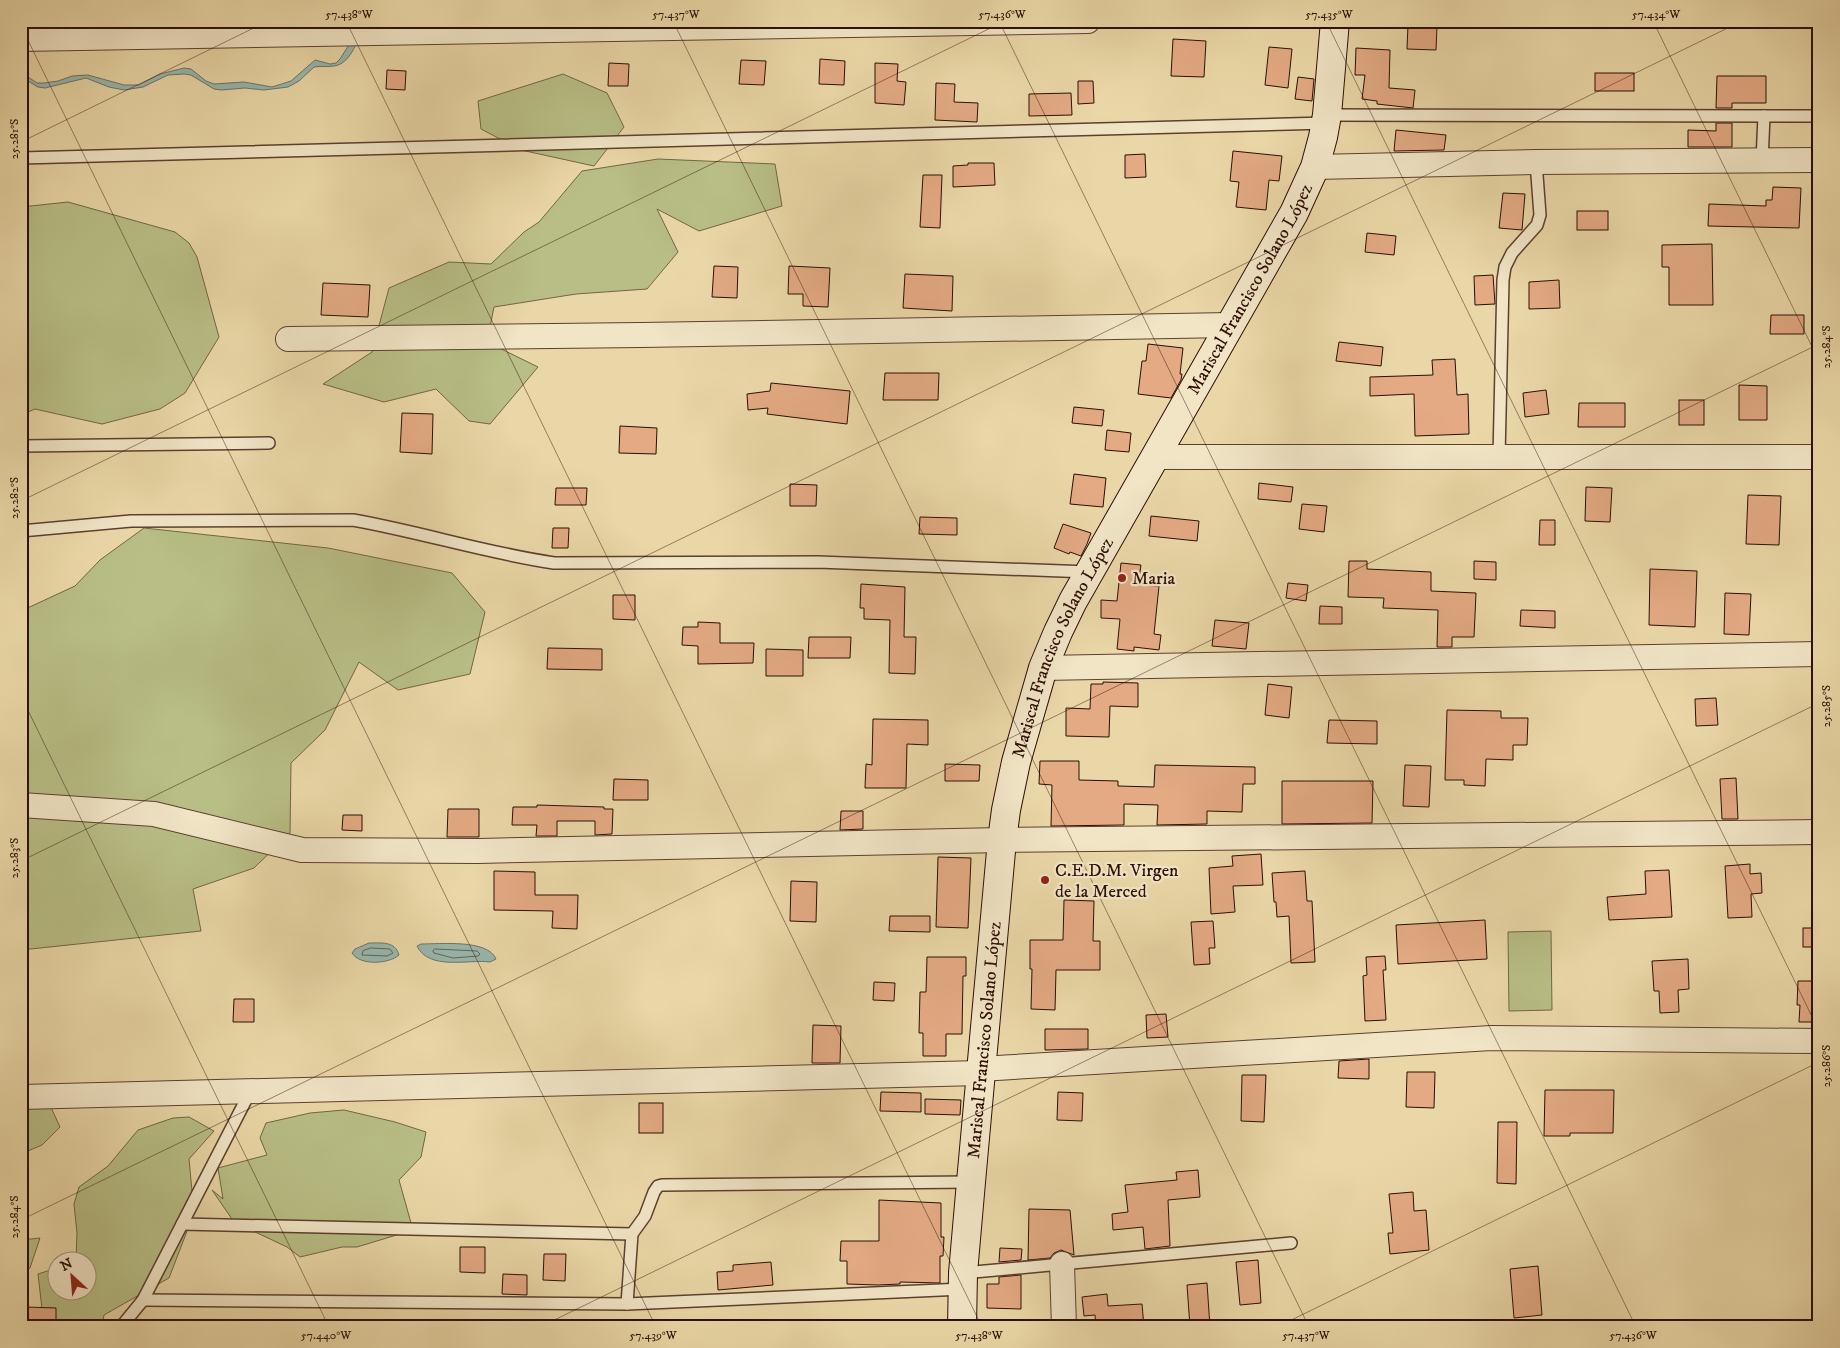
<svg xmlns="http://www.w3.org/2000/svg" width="1840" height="1348" font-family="'IM FELL DW Pica',serif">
  <rect width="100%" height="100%" fill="#ead7a7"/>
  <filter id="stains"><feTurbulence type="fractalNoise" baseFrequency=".004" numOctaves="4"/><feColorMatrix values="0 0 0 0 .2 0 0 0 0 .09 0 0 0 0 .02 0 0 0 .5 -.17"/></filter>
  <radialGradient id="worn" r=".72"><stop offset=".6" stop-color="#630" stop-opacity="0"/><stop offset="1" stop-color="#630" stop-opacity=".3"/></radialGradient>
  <g fill="#b8be86" stroke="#726646">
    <path d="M563 74 607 93 624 127 594 166 521 150 481 129 478 101Z"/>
    <path d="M658 159 775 164 782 206 699 231 657 209 678 252 647 289 576 294 494 307 487 342 538 367 490 424 469 421 436 389 384 402 323 384 372 352 389 288 449 262 491 264 524 232 539 222 582 171Z"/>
    <path d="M68 202 175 232 189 243 197 257 219 337 185 393 160 409 102 424 35 409 21 415V207Z"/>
    <path d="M144 528 328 548 452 573 485 612 470 674 398 690 359 662 325 730 291 763 290 833 254 868 193 889 201 931 21 950V611L75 586 100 560Z"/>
    <path d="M1551 931 1552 1010 1509 1011 1508 932Z"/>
    <path d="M21 1099 49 1103 60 1127 42 1145 21 1154Z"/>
    <path d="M344 1110 395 1122 426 1132 421 1157 399 1180 413 1230 357 1247H342L300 1257 287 1247 234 1222 212 1190 223 1199 218 1168 267 1155 260 1138 266 1123 310 1113Z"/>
    <path d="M189 1117 214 1131 189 1159 194 1213 169 1278 104 1315 102 1327H42V1309L38 1274 57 1268 58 1290H88V1260H76L77 1233 74 1204 79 1187 108 1166 138 1130 173 1118Z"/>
    <path d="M40 1238 30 1268 21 1275V1240Z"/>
  </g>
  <g fill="#98b8ae" stroke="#6d746a">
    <path d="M363 30C356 43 350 64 334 66 327 67 321 66 314 67L299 81 288 87 264 90 245 88 221 90 214 89 191 75 184 74 168 75 143 87 124 90 109 87 86 78 45 88 38 87 21 77V68L28 77 37 83H44L58 81 72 76 88 75 124 85H139L160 74 184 68 191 69 206 81 214 84 244 82 272 87 291 81 315 60 330 64 336 63 340 59 352 40Z"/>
    <path d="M369 943C382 943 395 941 399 955 389 964 360 966 352 953L355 949Z"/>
    <path d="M421 944C440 944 488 939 496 959L490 962C469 959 429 971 417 946Z"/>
  </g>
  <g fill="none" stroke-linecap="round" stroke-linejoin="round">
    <g stroke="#62635a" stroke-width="1">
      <path d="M371 948 390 949 393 953 387 956 362 955 363 951Z"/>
      <path d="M435 949 477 951 480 954 478 956 453 958 434 953 433 951Z"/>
    </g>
  </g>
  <g fill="#e3aa84" stroke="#2c0e05">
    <path d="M1408 24 1437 26 1436 50 1407 49Z"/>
    <path d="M1173 39 1206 41 1204 77 1171 76Z"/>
    <path d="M1269 47 1292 49 1288 88 1265 85Z"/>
    <path d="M1356 48 1390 50 1389 88 1415 90 1413 108 1377 104V101L1362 99 1365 75H1355Z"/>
    <path d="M820 59 845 61 844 85 819 84Z"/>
    <path d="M741 60 766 61 764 85 739 84Z"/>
    <path d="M609 63 629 64 628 86H608Z"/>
    <path d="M875 63 898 64 897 81 906 82 904 105 875 103Z"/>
    <path d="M387 70 406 71 405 90 386 89Z"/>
    <rect x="1595" y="73" width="39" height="18"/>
    <path d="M1717 76H1766V103H1732V108H1716Z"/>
    <path d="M1298 77 1314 79 1312 101 1295 99Z"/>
    <path d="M1078 81H1093L1094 103 1078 104Z"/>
    <path d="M936 83 955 84 954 102 978 103 977 122 935 120Z"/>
    <path d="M1071 93 1072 115 1029 116V94Z"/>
    <path d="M1716 123H1732V147H1688V130L1716 131Z"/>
    <path d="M1396 130 1446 135 1444 150 1394 151Z"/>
    <path d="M1233 151 1282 156 1279 181 1269 180 1266 210 1236 207 1239 182 1230 181Z"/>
    <path d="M1145 154 1146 177 1125 178V155Z"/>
    <path d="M968 163H994L995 185 953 187V166L968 165Z"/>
    <path d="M923 175H942L940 228 920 227Z"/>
    <path d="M1773 187 1801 188 1799 228 1708 226 1709 204 1766 206V200H1772Z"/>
    <path d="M1503 193 1525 194 1522 230 1499 228Z"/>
    <rect x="1577" y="211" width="31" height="19"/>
    <path d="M1367 233 1396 236 1394 255 1365 252Z"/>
    <path d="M1712 244 1713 305H1669V267H1662V245Z"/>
    <path d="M714 266 738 267 737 298 712 297Z"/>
    <path d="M789 266 830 268 828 307 803 306V294H788Z"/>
    <path d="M905 274 953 276 952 311 903 308Z"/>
    <path d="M1493 275 1495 304 1475 305 1474 276Z"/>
    <path d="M1559 280 1560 308 1529 309V282Z"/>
    <path d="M323 283 370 285 368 317 321 315Z"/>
    <path d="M1771 315H1804V334H1770Z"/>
    <path d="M1339 342 1383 347 1381 366 1336 361Z"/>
    <path d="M1148 344 1183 348 1180 374H1182L1181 380 1171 398 1138 394 1142 361H1146Z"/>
    <path d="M1455 359 1457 395 1468 394 1469 434 1415 436 1414 394 1370 396V377L1433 375 1432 360Z"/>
    <path d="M885 373H939L938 400H883Z"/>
    <path d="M771 383 850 391 847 424 767 414 768 408 748 410 747 394 770 391Z"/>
    <path d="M1739 385 1767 386V420H1739Z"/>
    <path d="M1546 390 1549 414 1525 417 1523 393Z"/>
    <rect x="1679" y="400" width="25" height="25"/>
    <path d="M1579 403H1625V427H1578Z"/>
    <path d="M1074 407 1104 410 1102 426 1072 423Z"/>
    <path d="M402 413 433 414 432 454 400 452Z"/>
    <path d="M620 426 657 428 656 454 619 453Z"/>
    <path d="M1107 430 1131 433 1129 452 1105 450Z"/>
    <path d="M1074 474 1106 478 1103 507 1070 504Z"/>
    <path d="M1259 483 1293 487 1291 502 1258 499Z"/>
    <path d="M790 484 817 485 816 506H790Z"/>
    <path d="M1586 487 1612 488 1610 522 1585 521Z"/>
    <path d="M556 488H587L586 505H555Z"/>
    <path d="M1748 495 1781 496 1779 545 1746 544Z"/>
    <path d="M1302 504 1327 506 1324 532 1299 529Z"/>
    <path d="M1151 516 1199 521 1197 541 1149 536Z"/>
    <path d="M920 517 957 518V535L919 534Z"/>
    <path d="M1540 520H1555V545H1539Z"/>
    <path d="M1063 524 1091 533 1087 544 1081 556 1070 552 1069 554 1054 548Z"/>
    <path d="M553 528H569L568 548H552Z"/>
    <path d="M1349 561H1367V569L1431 572V591L1476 593 1474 637H1452V647H1437L1438 610 1383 608 1384 598 1348 597Z"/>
    <path d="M1474 561 1496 562V580L1474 579Z"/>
    <path d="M1121 563 1141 565 1138 585 1159 586 1154 634 1161 635 1159 650 1134 647V651L1117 649 1120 619 1101 618V600L1117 601Z"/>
    <path d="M1650 569 1697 571 1695 627 1649 625Z"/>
    <path d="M1288 583 1308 585 1306 601 1286 598Z"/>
    <path d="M861 584 905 587 904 637H916L915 674 889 673 890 620 864 619V608H860Z"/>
    <path d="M1725 593 1751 594 1749 635 1724 634Z"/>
    <path d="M613 595H635V620L613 619Z"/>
    <path d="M1320 606 1342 607V624H1319Z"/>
    <path d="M1521 610 1555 611V628L1520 626Z"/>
    <path d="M1215 620 1249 623 1246 649 1212 646Z"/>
    <path d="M698 622 720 623V643H754L753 663 698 664V646L682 645 683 627H698Z"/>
    <path d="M809 637H851L850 658H808Z"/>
    <path d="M548 648 602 649V670L547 669Z"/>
    <path d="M766 649 803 650V676H766Z"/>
    <path d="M1103 682 1138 683V707L1110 706 1109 737 1066 736V708L1090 709 1091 684H1103Z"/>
    <path d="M1268 684 1292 687 1289 718 1265 715Z"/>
    <path d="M1716 698 1718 725 1696 726 1695 699Z"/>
    <path d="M1447 710 1501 711V718H1528L1527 745H1513V760L1486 759 1485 786 1464 785V780H1445Z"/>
    <path d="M873 719 928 720V745L907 744 906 788H865L866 764 872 765Z"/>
    <path d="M1329 720 1377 721V744L1327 743Z"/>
    <path d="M1040 761H1079V780L1118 781V786L1154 787 1155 765 1255 767V784H1243L1242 812 1207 811V824L1157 825 1158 805 1124 804V825L1051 826 1052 785 1039 784Z"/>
    <path d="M945 764 980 765 979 781H945Z"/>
    <path d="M1405 765 1431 766 1429 807 1403 806Z"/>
    <path d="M1736 778 1738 819H1722L1720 779Z"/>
    <path d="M614 779 648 780V800H613Z"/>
    <path d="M1282 781H1373L1372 823 1282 824Z"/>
    <path d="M537 805 604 807V809H613L612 834 595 835V821H557V836H536L537 825H512L513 807H537Z"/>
    <path d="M448 809H479V837H447Z"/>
    <path d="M841 811H863V829L840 830Z"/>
    <path d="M343 815H362V831L342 830Z"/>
    <path d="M1261 854 1263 885 1233 886 1235 912 1211 914 1209 868 1233 866 1232 856Z"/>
    <path d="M938 857 971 858 968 928 936 927Z"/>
    <path d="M1750 864V874L1761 873 1762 893 1751 894 1752 917 1728 918 1725 866Z"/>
    <path d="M1669 870 1672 917 1609 920 1607 897 1646 894 1645 871Z"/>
    <path d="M494 871 535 872V895H578L577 929 552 928 553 911 494 910Z"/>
    <path d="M1305 871 1307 901H1312L1315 962 1291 963 1289 916 1277 917 1276 902H1274L1272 873Z"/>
    <path d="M791 881 817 882 816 922 790 921Z"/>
    <path d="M1064 900 1094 901 1093 941H1100V970H1056L1055 1010 1031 1009 1032 969H1030V940H1063Z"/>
    <path d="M890 916H930V932L889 931Z"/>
    <path d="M1485 920 1487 959 1398 964 1396 925Z"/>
    <path d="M1213 921 1215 948H1209L1210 964 1194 965 1191 922Z"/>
    <rect x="1803" y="928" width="16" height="19"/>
    <path d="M1385 956 1386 970H1383L1386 1020 1365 1021 1363 976 1367 975 1366 957Z"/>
    <path d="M927 957H966V976H963L962 1034H946V1056H923V1033H919L920 992H926Z"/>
    <path d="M1688 959 1689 989 1678 990 1679 1012 1660 1013 1659 991H1654L1652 961Z"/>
    <path d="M1798 981H1819V1022H1799L1800 1005H1797Z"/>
    <path d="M874 982 895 983 894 1001 873 1000Z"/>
    <path d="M234 999H254V1022H233Z"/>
    <path d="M1166 1014 1168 1037 1147 1038 1146 1015Z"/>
    <path d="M813 1025 841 1026 840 1063H812Z"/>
    <path d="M1045 1029H1088V1049L1045 1050Z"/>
    <path d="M1369 1059V1079L1338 1078 1339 1061Z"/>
    <path d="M1407 1072H1435L1434 1108 1406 1107Z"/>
    <path d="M1242 1075H1266L1264 1122 1241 1121Z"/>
    <path d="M1545 1090H1614L1613 1133H1570V1136H1544Z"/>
    <path d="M881 1092 921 1093V1112L880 1111Z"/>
    <path d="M1058 1092 1083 1093 1082 1121 1057 1120Z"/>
    <path d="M925 1099 961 1100 960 1115 925 1114Z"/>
    <rect x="639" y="1103" width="24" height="30"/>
    <path d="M1498 1122H1517L1516 1184 1497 1183Z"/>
    <path d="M1198 1170 1200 1197 1168 1200 1170 1246 1145 1249 1143 1227 1113 1230 1112 1214 1128 1212 1125 1185 1177 1180 1176 1172Z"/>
    <path d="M1413 1192 1414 1211 1426 1210 1429 1250 1390 1254 1388 1233H1393L1389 1194Z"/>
    <path d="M879 1200 941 1203V1237H944L943 1256H940V1283L900 1282V1284L878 1285 847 1284V1261H840L841 1241H879Z"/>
    <path d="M1029 1209 1070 1210 1074 1255 1061 1250 1054 1253 1050 1258 1028 1260Z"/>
    <path d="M460 1247H485V1273L460 1272Z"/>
    <path d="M1000 1248 1022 1249 1021 1260 999 1262Z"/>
    <path d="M544 1254H566L565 1281 543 1280Z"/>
    <path d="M1258 1260 1261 1303 1240 1305 1236 1262Z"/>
    <path d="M771 1262 773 1285 718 1290 717 1272 733 1271V1265Z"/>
    <path d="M1538 1266 1542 1315 1514 1318 1510 1269Z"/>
    <path d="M503 1274 527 1275V1295L502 1294Z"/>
    <path d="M1021 1275V1309L987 1308V1284H999V1277Z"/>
    <path d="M1207 1283 1210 1327H1190L1187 1285Z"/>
    <path d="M1107 1294 1108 1306 1142 1304 1144 1327H1129L1128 1324 1096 1327 1095 1315 1084 1316 1082 1297Z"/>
    <path d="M26 1307 56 1308V1327H26Z"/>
  </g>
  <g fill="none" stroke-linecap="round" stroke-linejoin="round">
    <g stroke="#5c402e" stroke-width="14">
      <g id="service">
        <path d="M1327 115 1819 116"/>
        <path d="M21 158 1326 123"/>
        <path d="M1762 161 1764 116"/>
        <path d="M21 446 269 443"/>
        <path d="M1499 457 1503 280 1505 267 1512 253 1537 225 1540 215 1536 162"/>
        <path d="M21 531 131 521 353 520C421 532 486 553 554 563L818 562 1089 572"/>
        <path d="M182 1224 632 1234"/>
        <path d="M963 1273 1291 1243"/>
        <path d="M143 1300 627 1304 963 1289"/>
        <path d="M627 1304 632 1234 645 1216 654 1192 658 1186 662 1185 971 1182"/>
        <path d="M121 1327 143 1300 250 1092"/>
      </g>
    </g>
    <g stroke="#5c402e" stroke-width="26">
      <g id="minor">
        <path d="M21 39 1088 21"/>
        <path d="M1315 167 1536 162 1819 160"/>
        <path d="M288 339 641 335 1230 325"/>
        <path d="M1155 457H1819"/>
        <path d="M1043 668 1819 654"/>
        <path d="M21 805 154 814 302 850 478 851 1002 840 1819 832"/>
        <path d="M980 1069 1491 1038 1819 1041"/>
        <path d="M21 1097 980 1073"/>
        <path d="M1062 1264 1064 1327"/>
      </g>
    </g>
    <g stroke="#2c0e05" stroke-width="30">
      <g id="secondary">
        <path id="s1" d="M962 1327 963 1273 971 1182 1002 840 1006 810 1016 762 1043 668 1058 632 1073 601 1294 213 1315 167 1323 137 1327 115 1335 21"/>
      </g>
    </g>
    <use href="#service" stroke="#f1e5c6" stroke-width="11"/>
    <use href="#minor" stroke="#f1e5c6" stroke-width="24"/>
    <use href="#secondary" stroke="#f1e5c6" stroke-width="28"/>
  </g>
  <path fill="none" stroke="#2c0e05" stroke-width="1" stroke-opacity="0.45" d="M346 21 982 1327M673 21 1309 1327M999 21 1636 1327M1326 21 1819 1031M1653 21 1819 361M21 26 656 1327M21 142 268 21M21 501 1005 21M21 696 329 1327M21 861 1742 21M21 1220 1819 344M540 1327 1819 703M1277 1327 1819 1062"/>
  <g fill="#8f2418" stroke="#f1e5c6" stroke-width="2">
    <circle cx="1122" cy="578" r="5"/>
    <circle cx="1045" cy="880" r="5"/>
  </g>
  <g text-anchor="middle" stroke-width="4.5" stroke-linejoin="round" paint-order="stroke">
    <g font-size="18" fill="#2c0e05" stroke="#f1e5c6">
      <text dy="6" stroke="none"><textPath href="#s1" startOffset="1098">Mariscal Francisco Solano López</textPath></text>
      <text dy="6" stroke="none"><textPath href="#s1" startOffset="692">Mariscal Francisco Solano López</textPath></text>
      <text dy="6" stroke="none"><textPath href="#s1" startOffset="288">Mariscal Francisco Solano López</textPath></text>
    </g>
    <g font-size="18" fill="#2c0e05" stroke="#f1e5c6" text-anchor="start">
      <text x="1132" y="584">Maria</text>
      <text x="1055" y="876">C.E.D.M. Virgen<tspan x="1055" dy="21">de la Merced</tspan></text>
    </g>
  </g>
  <rect width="1840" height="1348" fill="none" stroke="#ead7a7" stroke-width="55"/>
  <g transform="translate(72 1276) rotate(334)"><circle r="24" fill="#f1e5c6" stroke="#a28f79"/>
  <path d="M0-4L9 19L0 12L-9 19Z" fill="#8f2418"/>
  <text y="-8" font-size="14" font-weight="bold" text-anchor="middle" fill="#2c0e05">N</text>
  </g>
  <rect x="28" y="28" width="1784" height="1292" fill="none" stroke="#2c0e05" stroke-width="2"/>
  <g font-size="12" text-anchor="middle" fill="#2c0e05">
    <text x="349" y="18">57.438°W</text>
    <text x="676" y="18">57.437°W</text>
    <text x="1002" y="18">57.436°W</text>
    <text x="1329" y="18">57.435°W</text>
    <text x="1656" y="18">57.434°W</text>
    <text transform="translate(14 139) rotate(-90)" y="4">25.281°S</text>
    <text transform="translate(1826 347) rotate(-90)" y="4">25.284°S</text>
    <text transform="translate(14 498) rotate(-90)" y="4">25.282°S</text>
    <text transform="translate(1826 706) rotate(-90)" y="4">25.285°S</text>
    <text transform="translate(14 858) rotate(-90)" y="4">25.283°S</text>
    <text transform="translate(1826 1066) rotate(-90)" y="4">25.286°S</text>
    <text transform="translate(14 1217) rotate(-90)" y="4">25.284°S</text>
    <text x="326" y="1339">57.440°W</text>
    <text x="653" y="1339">57.439°W</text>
    <text x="979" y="1339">57.438°W</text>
    <text x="1306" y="1339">57.437°W</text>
    <text x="1633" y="1339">57.436°W</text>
  </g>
  <rect width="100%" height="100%" filter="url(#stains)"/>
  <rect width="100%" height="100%" fill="url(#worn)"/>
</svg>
